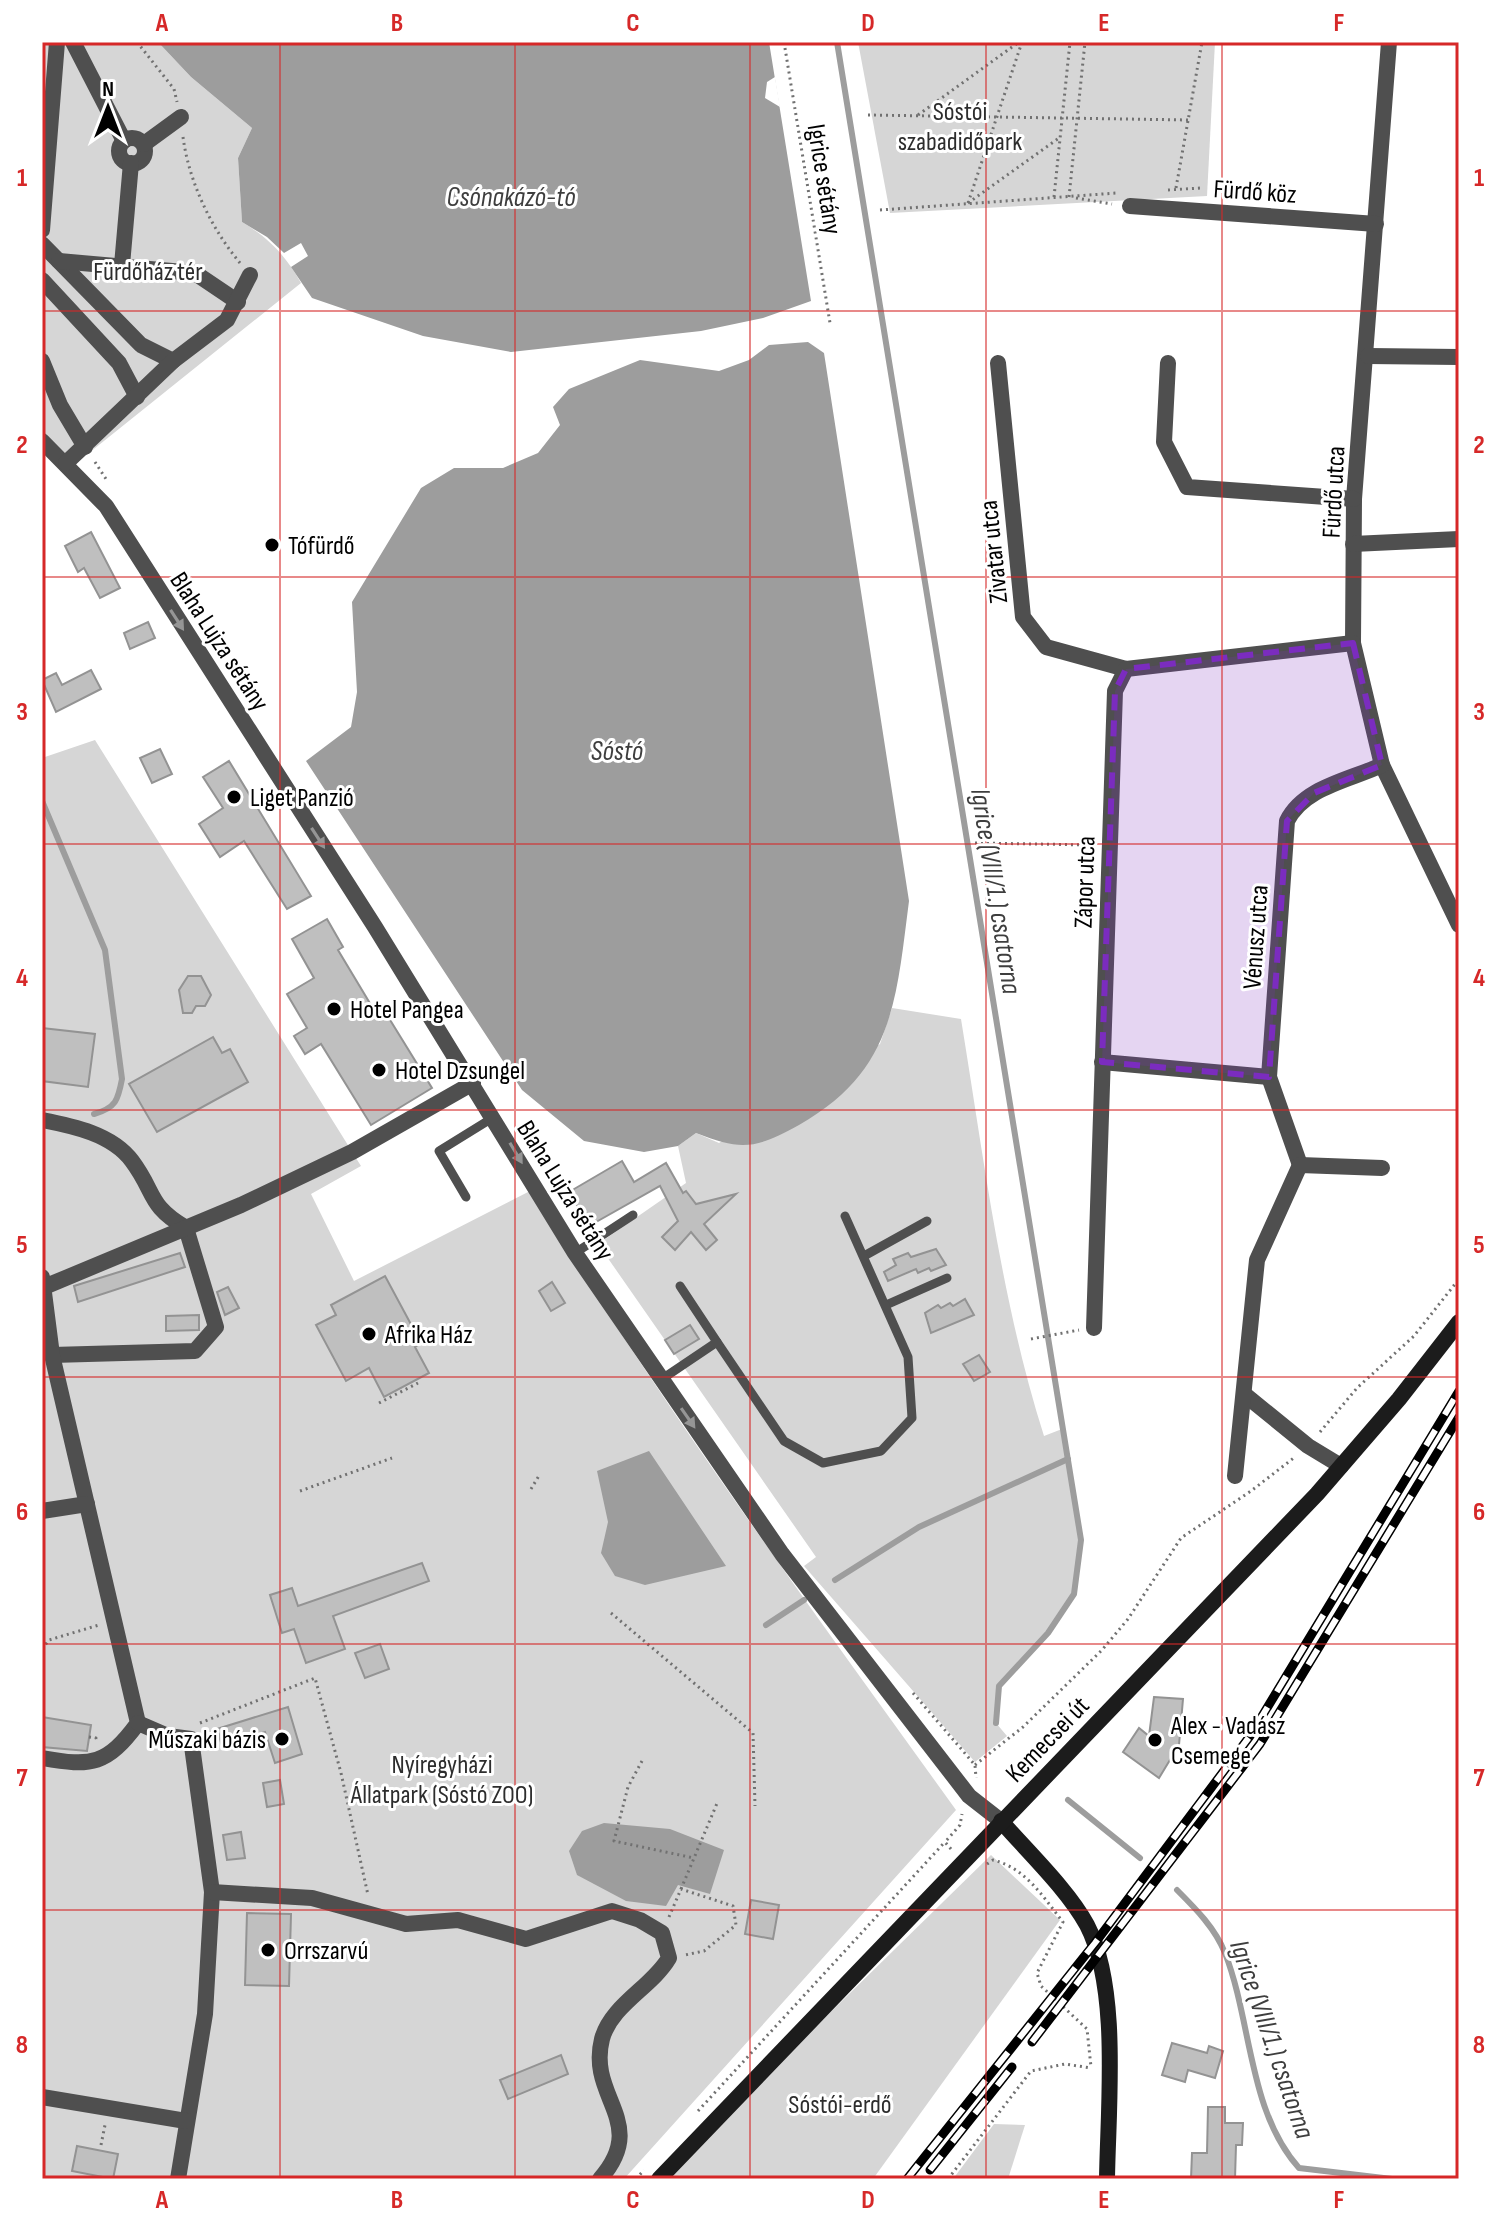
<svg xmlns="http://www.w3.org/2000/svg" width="1501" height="2221" font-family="'Sofia Sans Condensed',sans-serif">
  <rect width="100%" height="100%" fill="#fff"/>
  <g fill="#d6d6d6">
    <path d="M42 42H158L191 77 252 128 238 158 242 222C270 239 285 255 301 283L74 465 42 437Z"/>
    <path d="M858 42H1215L1207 196 890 213Z"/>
    <path d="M95 740 361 1166 311 1194 354 1281 530 1191C661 1404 810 1607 956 1810L624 2179H42V758Z"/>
    <path d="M892 1008 961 1019C984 1159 1001 1301 1044 1436L1062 1429 1081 1540 1074 1594 1048 1633 999 1687 996 1723 1007 1736 975 1762 804 1566 816 1557 598 1244 686 1183 678 1146 696 1133 719 1143 880 1044Z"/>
    <path d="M991 1855 1060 1920 873 2179H668L753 2088Z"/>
    <path d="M994 2124 1025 2125 1008 2179H953Z"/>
  </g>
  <g fill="#9d9d9d">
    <path d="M158 42H769L811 301 763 318 701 331 511 352 423 336 312 298 291 267 308 256 301 243 284 253 267 237 242 222 238 158 252 128 191 77Z"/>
    <path d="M808 342 824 353 909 901C896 1001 894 1071 799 1125 755 1149 742 1151 696 1133L678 1146 644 1152 584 1141 522 1090 306 761 351 727 357 692 352 602 421 488 454 468H503L538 453 560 425 553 407 569 389 640 360 719 371 749 360 769 345Z"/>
    <path d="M649 1451 726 1566 645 1585 615 1576 601 1553 608 1522 597 1471Z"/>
    <path d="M604 1823 670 1829 724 1850 710 1894 678 1885 666 1906 626 1901 577 1875 569 1851 582 1831Z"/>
  </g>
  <path fill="#fff" d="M775 77 780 107 765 98 767 82Z"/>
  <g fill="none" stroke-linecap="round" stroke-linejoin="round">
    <g stroke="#9d9d9d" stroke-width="6">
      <path d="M837 42 1081 1540 1074 1594 1048 1633 999 1686 996 1723"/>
      <path d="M42 801 105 950 122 1079C118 1100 116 1108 94 1114"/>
      <path d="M835 1580 919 1527 1068 1459"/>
      <path d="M766 1625 804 1600"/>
      <path d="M1068 1800 1140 1858"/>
      <path d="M1177 1890C1196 1909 1215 1928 1225 1953 1252 2022 1248 2111 1299 2168L1392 2179"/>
    </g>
  </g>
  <g fill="#bfbfbf" stroke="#939393" stroke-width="2">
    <path d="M91 532 120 588 100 598 84 568 78 572 65 546Z"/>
    <path d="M148 622 155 638 130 649 124 633Z"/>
    <path d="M91 670 101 689 56 712 42 680 56 673 62 685Z"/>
    <path d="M160 749 172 774 152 783 140 758Z"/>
    <path d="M229 761 311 896 287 909 244 841 220 857 199 824 223 808 203 777Z"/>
    <path d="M327 919 343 947 338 950 380 1020 387 1015 432 1088 371 1125 321 1044 305 1054 294 1036 307 1028 287 994 314 978 292 939Z"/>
    <path d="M188 976H201L211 995 205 1006H196L192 1013H183L179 990Z"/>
    <path d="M42 1028 95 1034 88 1087 42 1081Z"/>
    <path d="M213 1037 222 1053 230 1049 248 1082 157 1132 129 1084Z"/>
    <path d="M622 1161 634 1182 666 1163 683 1193 686 1191 696 1204 736 1194 704 1224 717 1240 706 1250 691 1232 675 1250 662 1237 678 1221 660 1186 589 1226 569 1192Z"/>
    <path d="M936 1249 946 1265 931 1271 929 1268 918 1273 916 1269 888 1281 884 1272 896 1265 893 1259 908 1253 911 1257Z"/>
    <path d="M180 1253 185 1267 78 1302 74 1286Z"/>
    <path d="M385 1276 421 1343 415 1347 429 1373 384 1397 369 1368 346 1381 316 1325 336 1315 331 1305Z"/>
    <path d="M552 1282 565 1303 551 1311 539 1291Z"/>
    <path d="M228 1287 239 1308 225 1315 217 1292Z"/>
    <path d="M965 1299 974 1315 931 1333 925 1313 938 1305 941 1308 950 1303 953 1306Z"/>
    <path d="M199 1315V1330L166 1331V1316Z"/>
    <path d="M690 1325 699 1339 674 1354 665 1340Z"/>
    <path d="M979 1355 990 1372 974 1381 963 1364Z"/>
    <path d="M422 1563 429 1581 333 1616 345 1649 306 1663 294 1629 282 1633 270 1595 292 1588 298 1606Z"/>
    <path d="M380 1644 389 1669 365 1678 355 1653Z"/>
    <path d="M1154 1697 1183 1699 1179 1745 1159 1778 1123 1752 1139 1728 1149 1736Z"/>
    <path d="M288 1707 302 1754 275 1763 265 1732 222 1746 217 1729Z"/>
    <path d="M42 1717 91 1725 87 1751 42 1747Z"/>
    <path d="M280 1780 284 1804 267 1807 263 1783Z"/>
    <path d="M241 1832 245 1858 227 1860 223 1835Z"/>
    <path d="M751 1900 779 1905 773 1939 745 1934Z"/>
    <path d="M247 1913 291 1914 289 1986 245 1985Z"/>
    <path d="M1172 2043 1207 2053 1209 2046 1223 2051 1215 2078 1188 2070 1185 2082 1162 2075Z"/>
    <path d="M561 2055 568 2074 508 2099 500 2080Z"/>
    <path d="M1208 2107H1225V2123H1243L1242 2145H1236L1235 2179H1191L1192 2153H1207Z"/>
    <path d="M77 2146 118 2154 113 2179 72 2171Z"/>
  </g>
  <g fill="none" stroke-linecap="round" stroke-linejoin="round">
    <g stroke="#717171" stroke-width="3" stroke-dasharray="2 4" stroke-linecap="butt">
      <path d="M137 42 174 89 177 102"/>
      <path d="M784 42 830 323"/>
      <path d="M868 115 1188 120"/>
      <path d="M918 115 1019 42"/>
      <path d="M183 137C189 182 211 228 240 263"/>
      <path d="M1176 188 1202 42"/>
      <path d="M1168 190 1200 188"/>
      <path d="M1054 197 1070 42"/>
      <path d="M1069 197 1085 42"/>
      <path d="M1076 198 1112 204"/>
      <path d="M968 203 1022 42"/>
      <path d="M968 203 1059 138"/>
      <path d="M880 210 1117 193"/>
      <path d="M95 462 106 479"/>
      <path d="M975 843 1093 845"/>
      <path d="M1031 1339 1079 1330"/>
      <path d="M379 1403 418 1383"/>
      <path d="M1320 1432 1357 1388 1414 1336 1459 1279"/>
      <path d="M531 1489 540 1474"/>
      <path d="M300 1491 392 1458"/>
      <path d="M611 1613 753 1733 755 1806"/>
      <path d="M42 1649 49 1640 99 1625"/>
      <path d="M913 1693 975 1765 976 1778"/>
      <path d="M200 1723 315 1678 341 1773 368 1895"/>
      <path d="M89 1737 96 1738 95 1741"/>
      <path d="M642 1761 628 1787 614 1841 694 1858"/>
      <path d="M975 1765 1023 1727 1102 1650 1128 1619 1181 1538 1251 1491 1295 1457"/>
      <path d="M951 1849 945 1842 960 1825 962 1814"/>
      <path d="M987 1864 993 1860C1026 1868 1043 1897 1063 1922L1037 1973 1041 1986 1087 2029 1091 2067"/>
      <path d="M681 1889 718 1801"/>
      <path d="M669 1917 681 1889 733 1906 736 1925 704 1951 685 1955"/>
      <path d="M698 2111 944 1843"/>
      <path d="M101 2145 105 2125"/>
      <path d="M636 2179 644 2170"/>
      <path d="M948 2179 1031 2071 1065 2064 1091 2068"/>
    </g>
    <g stroke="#4f4f4f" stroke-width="9">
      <path d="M466 1197 439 1151 494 1117"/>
      <path d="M575 1253 633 1215"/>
      <path d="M864 1256 927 1221"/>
      <path d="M680 1286 717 1342"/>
      <path d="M886 1305 947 1278"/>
      <path d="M662 1379 717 1342 784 1441 823 1463 881 1451 912 1418 908 1357 845 1216"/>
    </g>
    <g stroke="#4f4f4f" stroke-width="16">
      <path d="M73 42 124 141"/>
      <path d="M1389 42 1354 499 1353 643 1382 765 1459 925"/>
      <circle cx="132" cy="151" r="13"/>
      <path d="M144 144 181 117"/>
      <path d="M1130 206 1376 224"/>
      <path d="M42 230 57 42"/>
      <path d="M42 244 141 345 173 361"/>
      <path d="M59 261 195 273 238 302"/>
      <path d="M122 265 131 163"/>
      <path d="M42 280 119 363 137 397"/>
      <path d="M1368 356 1459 357"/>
      <path d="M42 361 60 405 85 447"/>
      <path d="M998 363 1023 617 1046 647 1126 669 1353 643"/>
      <path d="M1168 363 1164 442 1187 487 1354 499"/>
      <path d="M42 441 106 506 375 927 575 1253 782 1554 969 1796 1001 1821"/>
      <path d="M66 463 173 361 227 320 250 275"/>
      <path d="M1353 544 1459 539"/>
      <path d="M1102 1062 1269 1077"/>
      <path d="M42 1120C73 1126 112 1134 132 1161 156 1193 147 1205 186 1228L216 1327 195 1351 52 1355"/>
      <path d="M1300 1165 1269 1077 1287 821C1304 787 1350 780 1382 765"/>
      <path d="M42 1277 52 1355 138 1723C107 1765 92 1767 42 1758"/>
      <path d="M44 1287 241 1205 352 1152 473 1083"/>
      <path d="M1094 1328 1115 691 1126 669"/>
      <path d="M1244 1394 1308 1446 1341 1466"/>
      <path d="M1235 1476 1257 1260 1300 1165 1382 1168"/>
      <path d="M42 1511 87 1504"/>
      <path d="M138 1723 168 1736 191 1739 212 1892 205 2014 178 2179"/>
      <path d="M212 1892 312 1898 406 1924 458 1920 526 1939 612 1911 640 1920 662 1933 669 1958C652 1987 611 2005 602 2039 587 2098 650 2122 600 2179"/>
      <path d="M42 2097 186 2121"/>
    </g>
    <g stroke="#1c1c1c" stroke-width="16">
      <path d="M1001 1821C1028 1852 1068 1890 1087 1925 1120 1988 1108 2107 1107 2179"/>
      <path d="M659 2179 1317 1494 1399 1399 1459 1322"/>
    </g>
    <g stroke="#000" stroke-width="9">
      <g id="rail">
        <path d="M1032 2042 1260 1744 1459 1417"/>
        <path d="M930 2170 1012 2067"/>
        <path d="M907 2179 1095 1943 1250 1736 1459 1391"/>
      </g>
    </g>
    <use href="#rail" stroke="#fff" stroke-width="6" stroke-dasharray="18" stroke-linecap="butt"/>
  </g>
  <defs><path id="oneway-solid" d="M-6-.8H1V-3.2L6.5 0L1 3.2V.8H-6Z" transform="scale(2)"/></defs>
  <g fill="#959595">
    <use href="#oneway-solid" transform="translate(177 620) rotate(57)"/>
    <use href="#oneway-solid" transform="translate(318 838) rotate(57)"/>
    <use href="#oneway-solid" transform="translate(516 1153) rotate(59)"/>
    <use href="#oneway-solid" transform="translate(688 1418) rotate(55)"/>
  </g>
  <path fill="#7b2cbf" fill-opacity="0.2" stroke="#7b2cbf" stroke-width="6" stroke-dasharray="16 10" stroke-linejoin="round" d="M1353 643 1382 765 1314 793 1287 821 1269 1077 1102 1062 1115 691 1126 669Z"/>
  <path fill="none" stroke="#d62828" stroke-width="2" stroke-opacity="0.55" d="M280 42V2179M515 42V2179M750 42V2179M986 42V2179M1222 42V2179M42 311H1459M42 577H1459M42 844H1459M42 1110H1459M42 1377H1459M42 1644H1459M42 1910H1459"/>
  <g fill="#000" stroke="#fff" stroke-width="3">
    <circle cx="272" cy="545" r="8"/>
    <circle cx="234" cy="797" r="8"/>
    <circle cx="334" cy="1009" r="8"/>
    <circle cx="379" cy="1070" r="8"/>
    <circle cx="369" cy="1334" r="8"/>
    <circle cx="282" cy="1739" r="8"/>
    <circle cx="1155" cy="1740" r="8"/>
    <circle cx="268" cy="1950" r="8"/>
  </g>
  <g text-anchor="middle" stroke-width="6" stroke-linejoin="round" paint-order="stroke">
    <g font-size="26" fill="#2d2d2d" stroke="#fff">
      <text x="960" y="120">Sóstói<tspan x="960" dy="30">szabadidőpark</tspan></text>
      <text x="148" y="280">Fürdőház tér</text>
      <text x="442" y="1773">Nyíregyházi<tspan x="442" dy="30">Állatpark (Sóstó ZOO)</tspan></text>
      <text x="840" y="2113">Sóstói-erdő</text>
    </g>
    <g font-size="26" fill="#000" stroke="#fff">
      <text transform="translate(825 179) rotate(81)" y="9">Igrice sétány</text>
      <text transform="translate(1255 191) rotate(4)" y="9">Fürdő köz</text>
      <text transform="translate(1333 492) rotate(-87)" y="9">Fürdő utca</text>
      <text transform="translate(993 552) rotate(-96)" y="9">Zivatar utca</text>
      <text transform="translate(220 641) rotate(57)" y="9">Blaha Lujza sétány</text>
      <text transform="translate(1084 882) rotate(-88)" y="9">Zápor utca</text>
      <text transform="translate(1255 937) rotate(-86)" y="9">Vénusz utca</text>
      <text transform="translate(566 1190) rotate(58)" y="9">Blaha Lujza sétány</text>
      <text transform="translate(1047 1739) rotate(-46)" y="9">Kemecsei út</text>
    </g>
    <g font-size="26" fill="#000" stroke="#fff" text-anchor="start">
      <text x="288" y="554">Tófürdő</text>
      <text x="250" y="806">Liget Panzió</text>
      <text x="350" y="1018">Hotel Pangea</text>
      <text x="395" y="1079">Hotel Dzsungel</text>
      <text x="385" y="1343">Afrika Ház</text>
      <text x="1171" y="1734">Alex - Vadász<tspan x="1171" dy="30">Csemege</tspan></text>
      <text x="266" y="1748" text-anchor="end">Műszaki bázis</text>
      <text x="284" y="1959">Orrszarvú</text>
    </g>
    <g font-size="28" font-style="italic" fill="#3e3e3e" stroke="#fff">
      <text x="511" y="206">Csónakázó-tó</text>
      <text x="617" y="760">Sóstó</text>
      <text transform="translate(997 891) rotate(81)" y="10">Igrice (VIII/1.) csatorna</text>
      <text transform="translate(1273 2039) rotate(71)" y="10">Igrice (VIII/1.) csatorna</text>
    </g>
  </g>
  <rect width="1501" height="2221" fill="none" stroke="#ffffff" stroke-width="88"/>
  <g transform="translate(108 108)" stroke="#ffffff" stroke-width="6" paint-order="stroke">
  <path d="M0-6L14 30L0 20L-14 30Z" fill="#000000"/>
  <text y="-12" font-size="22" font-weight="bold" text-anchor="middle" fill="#000000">N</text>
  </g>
  <rect x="44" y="44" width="1413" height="2133" fill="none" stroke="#d62828" stroke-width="3"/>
  <g font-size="26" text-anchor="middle" font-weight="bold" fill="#d62828">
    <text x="162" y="31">A</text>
    <text x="397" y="31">B</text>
    <text x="633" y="31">C</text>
    <text x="868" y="31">D</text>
    <text x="1104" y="31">E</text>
    <text x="1339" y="31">F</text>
    <text x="22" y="186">1</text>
    <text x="1479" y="186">1</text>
    <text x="22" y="453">2</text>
    <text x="1479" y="453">2</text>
    <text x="22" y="720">3</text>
    <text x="1479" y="720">3</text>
    <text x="22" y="986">4</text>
    <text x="1479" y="986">4</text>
    <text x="22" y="1253">5</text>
    <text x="1479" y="1253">5</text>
    <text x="22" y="1520">6</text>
    <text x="1479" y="1520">6</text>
    <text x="22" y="1786">7</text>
    <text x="1479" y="1786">7</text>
    <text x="22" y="2053">8</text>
    <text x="1479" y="2053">8</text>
    <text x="162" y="2208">A</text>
    <text x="397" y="2208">B</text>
    <text x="633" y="2208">C</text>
    <text x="868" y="2208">D</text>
    <text x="1104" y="2208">E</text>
    <text x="1339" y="2208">F</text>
  </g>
</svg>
